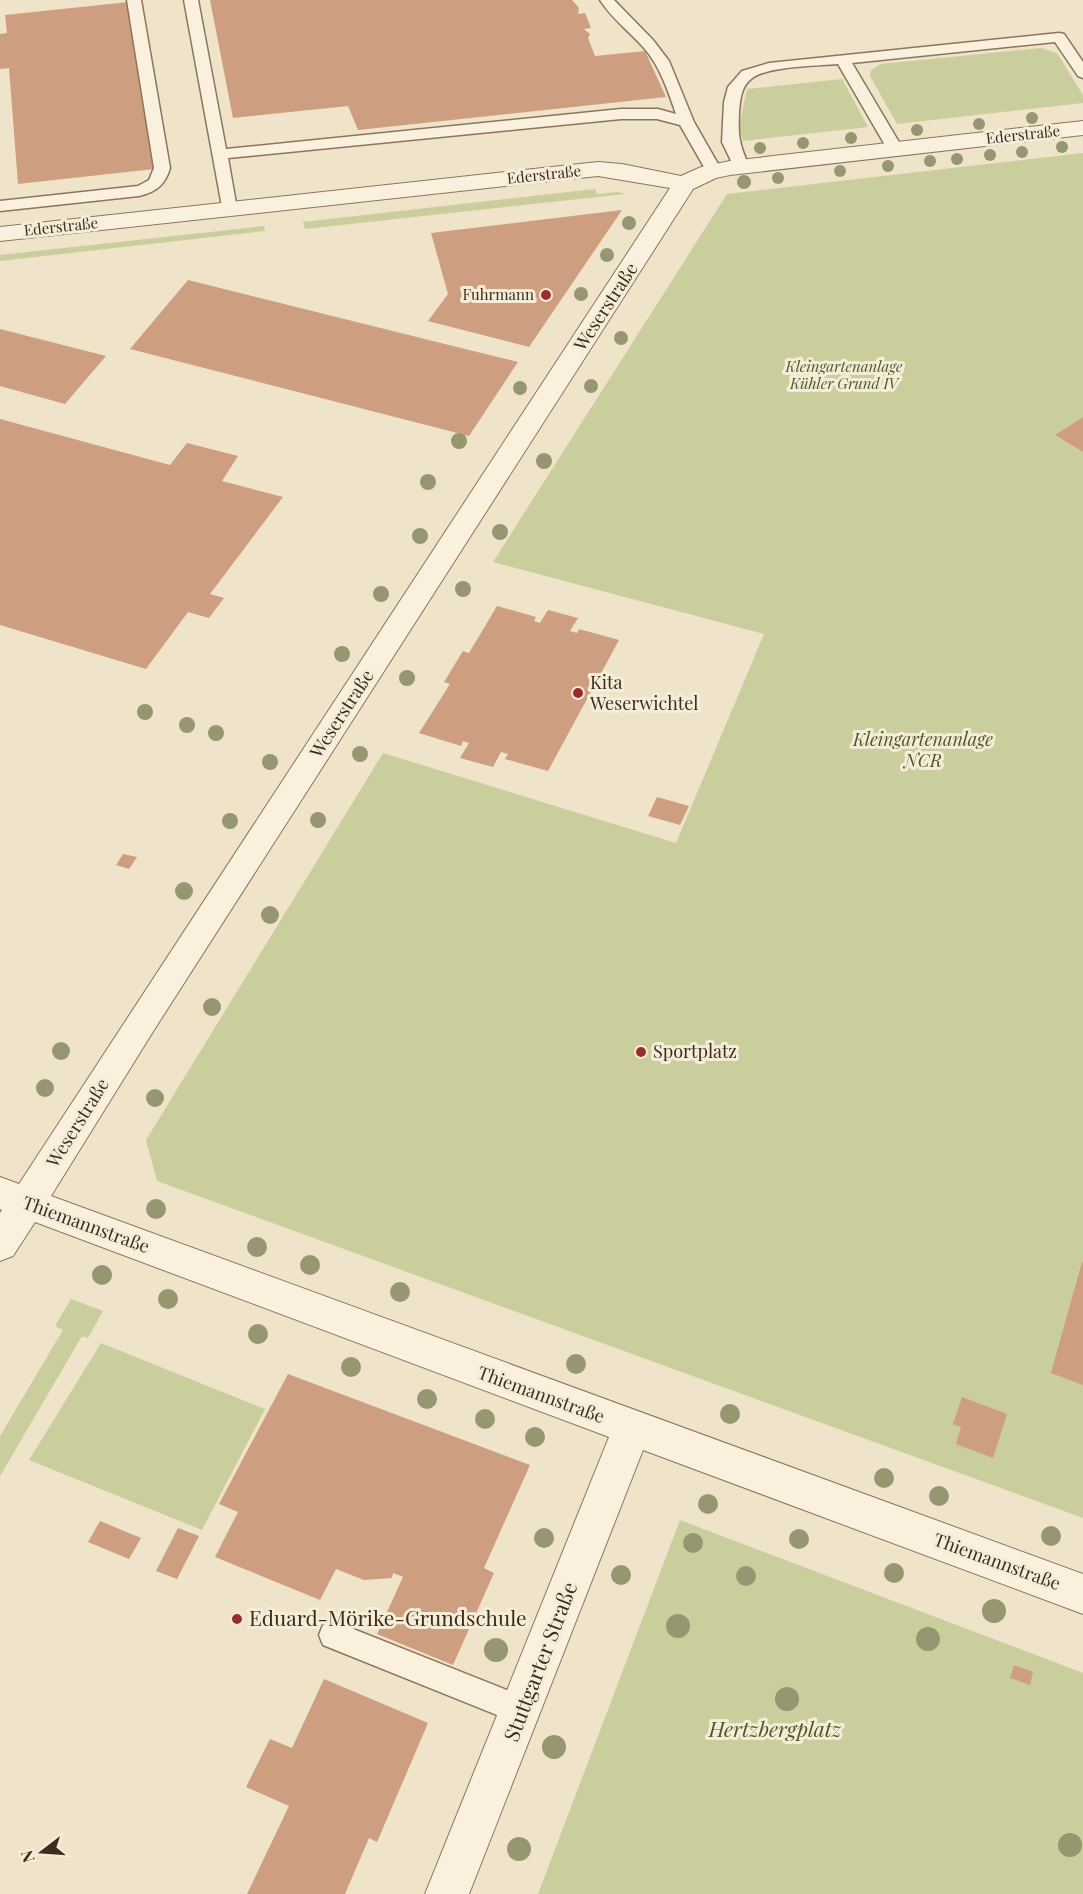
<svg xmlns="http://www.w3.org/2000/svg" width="1083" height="1894" font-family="'Playfair Display',serif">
  <rect width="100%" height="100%" fill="#efe3c9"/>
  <g fill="#c9ce9c">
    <path d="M1041 48 1057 53 1083 95V103L897 124 870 76 871 70 881 64Z"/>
    <path d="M842 79 868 127 743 141 739 127 747 89Z"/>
    <path d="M1083 153V417L1055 435 1083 452V1518L157 1181 146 1140 383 753 676 843 764 634 493 562 727 194Z"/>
    <path d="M595 189 597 194 618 192 625 194 305 229 303 222Z"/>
    <path d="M264 226 265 231 0 261V255Z"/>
    <path d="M71 1299 103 1311 88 1338 82 1336 0 1476V1436L63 1330 55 1326Z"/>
    <path d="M101 1343 265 1409 202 1530 29 1460Z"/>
    <path d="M680 1520 1083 1673V1894H538Z"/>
  </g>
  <g fill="#cd9e7f">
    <path d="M210 0H572L579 8 578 14 585 13 591 28 584 29 590 34 588 38 595 56 645 51 666 97 358 130 348 106 233 118Z"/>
    <path d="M129 2 154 169 18 184 9 68 0 69V34L7 33 5 15Z"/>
    <path d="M622 210 529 347 428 321 448 294 431 233Z"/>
    <path d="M188 280 461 348 518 362 469 436 130 349Z"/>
    <path d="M0 329 106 356 65 404 0 386Z"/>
    <path d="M1083 417V452L1055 435Z"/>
    <path d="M0 419 170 465 187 443 238 456 222 481 283 497 210 594 224 598 209 618 188 612 146 669 0 625Z"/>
    <path d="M497 606 536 617 534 621 540 623 548 610 578 618 570 631 577 633 579 629 619 640 548 771 505 759 508 754 501 752 493 767 460 758 469 743 463 741 461 746 419 733 450 684 444 682 463 651 469 653Z"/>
    <path d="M657 797 689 806 680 825 648 816Z"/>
    <path d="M123 854 137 857 129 869 116 865Z"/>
    <path d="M1082 1262H1083V1385L1051 1373Z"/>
    <path d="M288 1374 530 1465 484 1568 494 1573 453 1665 377 1634 403 1577 393 1573 392 1578 364 1580 336 1569 320 1600 215 1557 238 1512 219 1504Z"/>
    <path d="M962 1397 1007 1414 993 1458 956 1444 961 1427 953 1424Z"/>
    <path d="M100 1521 141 1538 129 1559 88 1542Z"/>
    <path d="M178 1528 199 1536 177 1579 156 1571Z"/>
    <path d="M1014 1665 1033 1672 1030 1685 1010 1678Z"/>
    <path d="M324 1679 428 1723 377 1842 369 1838 345 1894H247L289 1806 246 1787 270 1739 292 1748Z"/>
  </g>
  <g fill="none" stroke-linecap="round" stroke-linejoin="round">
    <g stroke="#8c755d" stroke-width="3">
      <g id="service">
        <path d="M127 0H141L170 168C165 185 156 192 139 196L0 211V201L138 186 149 180 154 168Z"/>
        <path d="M184 0H198L226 149 621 109H658L676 114C668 91 660 66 644 48 629 31 612 19 600 0H614L653 40 669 61 694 122 722 171 720 174H708L680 125 657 119H621L228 158 237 209 229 214 223 212Z"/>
        <path d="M1059 33 1064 34 1083 62V78L1078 76 1055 42 852 63 903 149 901 152H889L838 64C818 66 766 66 751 79 741 87 740 100 739 113 738 136 739 144 749 166L747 169H735L722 142 724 102 728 87 742 71 769 63Z"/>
        <path d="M333 1621 532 1700 537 1710 532 1720 522 1725 323 1645 319 1635 323 1625Z"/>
      </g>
    </g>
    <g stroke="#8c755d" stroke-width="2">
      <path id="minor" d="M1083 121V135L730 175 716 178 693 189 154 1030 51 1196 1083 1574V1614L643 1450 469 1894H425L609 1437 35 1222 13 1256 0 1261V1213L2 1210 0 1209V1177L19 1184 670 188 598 176 0 241V227L598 162 622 164 681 176 701 167 730 161Z"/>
    </g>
    <use href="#service" fill="#f9f0dd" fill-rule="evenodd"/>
    <use href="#minor" fill="#f9f0dd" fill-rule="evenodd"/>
  </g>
  <g fill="#969770">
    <circle cx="1032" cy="118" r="6"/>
    <circle cx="979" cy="124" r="6"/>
    <circle cx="917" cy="130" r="6"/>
    <circle cx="851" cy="138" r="6"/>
    <circle cx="803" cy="143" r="6"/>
    <circle cx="1062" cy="147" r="6"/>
    <circle cx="760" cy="148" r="6"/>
    <circle cx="1022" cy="152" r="6"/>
    <circle cx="990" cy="155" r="6"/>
    <circle cx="957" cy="159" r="6"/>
    <circle cx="930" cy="161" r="6"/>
    <circle cx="888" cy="166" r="6"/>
    <circle cx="840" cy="171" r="6"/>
    <circle cx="778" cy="178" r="6"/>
    <circle cx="744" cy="182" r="7"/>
    <circle cx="629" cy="223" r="7"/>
    <circle cx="607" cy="255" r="7"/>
    <circle cx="581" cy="294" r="7"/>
    <circle cx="621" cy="338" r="7"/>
    <circle cx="591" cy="386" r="7"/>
    <circle cx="520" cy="388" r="7"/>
    <circle cx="459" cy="441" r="8"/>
    <circle cx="544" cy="461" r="8"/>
    <circle cx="428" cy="482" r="8"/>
    <circle cx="500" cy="532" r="8"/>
    <circle cx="420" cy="536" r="8"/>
    <circle cx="463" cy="589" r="8"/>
    <circle cx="381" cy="594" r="8"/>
    <circle cx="342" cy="654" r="8"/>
    <circle cx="407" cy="678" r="8"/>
    <circle cx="145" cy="712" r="8"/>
    <circle cx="187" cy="725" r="8"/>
    <circle cx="216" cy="733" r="8"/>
    <circle cx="360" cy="754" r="8"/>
    <circle cx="270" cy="762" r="8"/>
    <circle cx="318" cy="820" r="8"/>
    <circle cx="230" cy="821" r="8"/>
    <circle cx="184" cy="891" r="9"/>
    <circle cx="270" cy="915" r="9"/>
    <circle cx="212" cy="1007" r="9"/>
    <circle cx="61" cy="1051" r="9"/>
    <circle cx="45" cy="1088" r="9"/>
    <circle cx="155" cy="1098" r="9"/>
    <circle cx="156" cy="1209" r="10"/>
    <circle cx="257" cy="1247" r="10"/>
    <circle cx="310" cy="1265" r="10"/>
    <circle cx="102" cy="1275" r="10"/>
    <circle cx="400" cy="1292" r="10"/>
    <circle cx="168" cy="1299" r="10"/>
    <circle cx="258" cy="1334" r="10"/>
    <circle cx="576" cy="1364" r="10"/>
    <circle cx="351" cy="1367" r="10"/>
    <circle cx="427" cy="1399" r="10"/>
    <circle cx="730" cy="1414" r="10"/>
    <circle cx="485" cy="1419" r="10"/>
    <circle cx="535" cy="1437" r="10"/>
    <circle cx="884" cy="1478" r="10"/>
    <circle cx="939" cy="1496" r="10"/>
    <circle cx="708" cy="1504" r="10"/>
    <circle cx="1051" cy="1536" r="10"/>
    <circle cx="544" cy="1538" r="10"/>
    <circle cx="799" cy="1539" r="10"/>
    <circle cx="693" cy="1543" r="10"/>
    <circle cx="894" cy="1573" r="10"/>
    <circle cx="621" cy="1575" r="10"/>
    <circle cx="746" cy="1576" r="10"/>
    <circle cx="994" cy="1611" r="12"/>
    <circle cx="678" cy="1626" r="12"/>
    <circle cx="928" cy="1639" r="12"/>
    <circle cx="496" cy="1650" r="12"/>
    <circle cx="787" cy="1699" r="12"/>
    <circle cx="554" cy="1747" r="12"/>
    <circle cx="1070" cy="1845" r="12"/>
    <circle cx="519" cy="1849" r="12"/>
  </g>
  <g fill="#9b2d30" stroke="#f6edd9" stroke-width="2">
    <circle cx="546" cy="295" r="6"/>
    <circle cx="578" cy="693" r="6"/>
    <circle cx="641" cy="1052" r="6"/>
    <circle cx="237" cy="1619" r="6"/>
  </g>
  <g text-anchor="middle" stroke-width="6" stroke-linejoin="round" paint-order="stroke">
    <g font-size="15" fill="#3c2d21" stroke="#f6edd9">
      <text transform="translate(1023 135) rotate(-6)" y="5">Ederstraße</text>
      <text transform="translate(544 175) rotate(-6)" y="5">Ederstraße</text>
      <text transform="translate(61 227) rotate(-6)" y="5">Ederstraße</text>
    </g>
    <g font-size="15" fill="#3c2d21" stroke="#f6edd9" text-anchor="end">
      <text x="534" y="300">Fuhrmann</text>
    </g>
    <g font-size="15" font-style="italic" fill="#4d5927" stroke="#f6edd9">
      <text x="844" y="372">Kleingartenanlage<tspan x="844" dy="17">Kühler Grund IV</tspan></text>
    </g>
    <g font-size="18" fill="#3c2d21" stroke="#f6edd9">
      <text transform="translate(606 307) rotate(-57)" y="6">Weserstraße</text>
      <text transform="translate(342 714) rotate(-57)" y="6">Weserstraße</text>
      <text transform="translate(78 1123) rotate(-58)" y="6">Weserstraße</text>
      <text transform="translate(86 1225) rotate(20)" y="6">Thiemannstraße</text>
      <text transform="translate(541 1395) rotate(20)" y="6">Thiemannstraße</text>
      <text transform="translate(997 1562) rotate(20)" y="6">Thiemannstraße</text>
    </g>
    <g font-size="18" fill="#3c2d21" stroke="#f6edd9" text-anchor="start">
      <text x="590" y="689">Kita<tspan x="590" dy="21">Weserwichtel</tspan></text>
      <text x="653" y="1058">Sportplatz</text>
    </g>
    <g font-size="18" font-style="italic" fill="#4d5927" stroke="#f6edd9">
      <text x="923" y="746">Kleingartenanlage<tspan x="923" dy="21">NCR</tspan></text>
    </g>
    <g font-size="21" fill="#3c2d21" stroke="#f6edd9" text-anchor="start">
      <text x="249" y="1626">Eduard-Mörike-Grundschule</text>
    </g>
    <g font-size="21" fill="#3c2d21" stroke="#f6edd9">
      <text transform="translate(541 1662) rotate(-69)" y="7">Stuttgarter Straße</text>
    </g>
    <g font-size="21" font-style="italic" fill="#4d5927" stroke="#f6edd9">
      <text x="775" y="1737">Hertzbergplatz</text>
    </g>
  </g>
  <g transform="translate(42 1852) rotate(253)" stroke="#f6edd9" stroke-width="4.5" paint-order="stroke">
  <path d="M0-4.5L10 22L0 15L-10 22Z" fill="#3c2d21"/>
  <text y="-9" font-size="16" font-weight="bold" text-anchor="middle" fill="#3c2d21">N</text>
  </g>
</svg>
